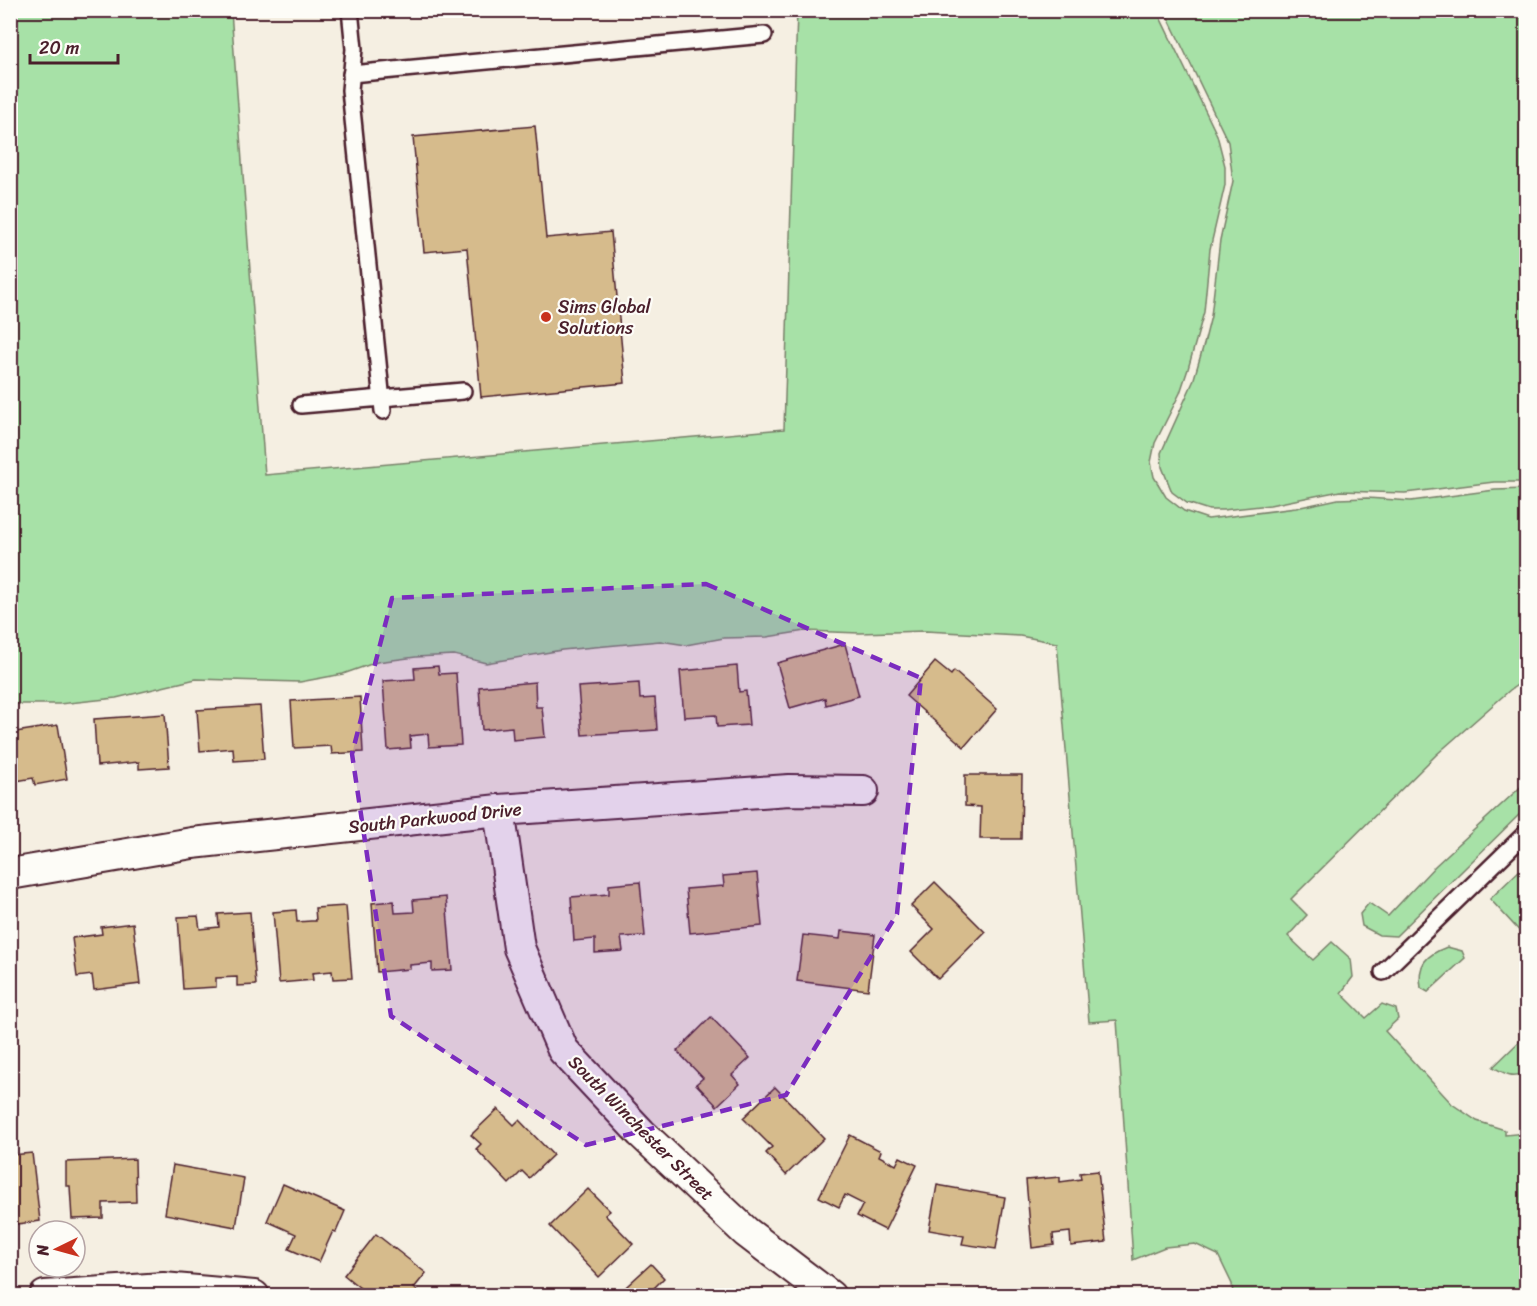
<svg xmlns="http://www.w3.org/2000/svg" width="1537" height="1306" font-family="Sriracha,sans-serif">
  <rect width="100%" height="100%" fill="#f5efe2"/>
  <filter id="ink" filterUnits="userSpaceOnUse"><feTurbulence type="fractalNoise" baseFrequency=".0167" numOctaves="2"/><feDisplacementMap in="SourceGraphic" scale="12" xChannelSelector="R" yChannelSelector="G"/><feConvolveMatrix kernelMatrix="1 2 1 2 8 2 1 2 1" color-interpolation-filters="sRGB"/></filter>
  <g filter="url(#ink)">
    <g fill="#a7e1a7" stroke="#788069" stroke-width="1.5">
      <path d="M11 10 231 11 265 475 784 429 797 11H1157L1217 135 1225 166V185L1210 249 1204 312 1188 369 1180 393 1155 443 1151 462 1154 477 1166 497 1184 511 1208 519 1296 508 1338 499 1367 498 1411 501 1495 490 1526 489V679L1510 690 1436 755 1291 899 1307 915 1288 936 1313 960 1332 942 1351 959 1353 977 1341 993 1366 1018 1382 1004 1396 1009 1398 1019 1385 1031 1452 1104 1477 1121 1505 1130V1135L1526 1133V1295H1233L1232 1284 1218 1255 1195 1244 1165 1247 1133 1260 1117 1020 1089 1022 1057 643 1020 636 925 631 860 633 805 631 767 637 724 638 686 645 660 641 562 650 486 663 454 655 416 657 377 662 343 674 300 682 196 679 116 698 59 704H11Z"/>
      <path d="M1165 11H1523L1526 52V482H1494L1405 493 1340 491 1270 505 1223 510H1209L1187 503 1172 492 1162 467 1161 453 1193 382 1204 344 1211 316 1220 240 1233 181 1228 142Z"/>
      <path d="M1526 782V808L1396 936 1379 935 1362 926 1360 914 1369 903 1388 916 1435 866Z"/>
      <path d="M1526 864V938L1490 899Z"/>
      <path d="M1447 947 1462 951 1465 958 1428 992 1421 988C1417 964 1426 955 1447 947Z"/>
      <path d="M1526 1035V1072C1513 1079 1505 1074 1493 1067Z"/>
    </g>
    <g fill="#d6bb8c" stroke="#4a1f2b" stroke-width="1.5">
      <path d="M535 126 546 238 611 232 625 383 481 397 467 248 424 252 413 137Z"/>
      <path d="M845 644 859 696 826 705 825 698 790 708 777 663Z"/>
      <path d="M935 662 951 675 954 671 997 709 964 747 906 696Z"/>
      <path d="M438 666 439 674 456 673 461 745 429 747 428 734 410 736 411 748 388 750 383 681 415 679 414 668Z"/>
      <path d="M737 666 739 692 746 691 749 725 717 727 716 715 684 717 680 671Z"/>
      <path d="M535 682 536 707H542L545 737 513 740 512 727 482 730 479 687Z"/>
      <path d="M639 683 640 699 655 698 657 730 582 735 578 687Z"/>
      <path d="M360 697 363 752 332 754 331 746 294 748 291 701Z"/>
      <path d="M260 706 264 759 234 761 233 748 200 751 197 710Z"/>
      <path d="M165 714 169 767 139 769V762L97 766 94 719Z"/>
      <path d="M58 725 67 779 35 785 33 778 10 782V733Z"/>
      <path d="M965 775H1022L1021 839H980L981 807 965 806Z"/>
      <path d="M757 873 762 926 690 933 686 889 724 886 723 876Z"/>
      <path d="M640 882 645 936 621 937 623 951 595 953V939L574 941 571 897 609 894V885Z"/>
      <path d="M935 882 985 932 938 979 911 952 934 929 911 906Z"/>
      <path d="M446 897 452 970 432 971V963L410 965V969L377 972 372 903 394 901 395 913 414 912 413 900Z"/>
      <path d="M346 906 352 978 333 979 332 971 312 973 313 980 279 983 273 912 296 910 297 922 311 921H316L315 908Z"/>
      <path d="M250 912 256 985 237 986V977L216 978V987L183 989 178 917 198 916 200 929 219 927 218 914Z"/>
      <path d="M133 923 140 984 94 990 92 975 77 977 72 938 102 934 101 927Z"/>
      <path d="M841 931 875 935 868 990 797 981 803 935 840 939Z"/>
      <path d="M711 1017 750 1058 732 1075 740 1084 717 1106 696 1084 703 1078 677 1051Z"/>
      <path d="M775 1087 824 1138 786 1175 766 1153 772 1147 743 1118Z"/>
      <path d="M498 1109 514 1125 519 1120 553 1155 529 1178 522 1171 509 1184 476 1149 481 1144 471 1135Z"/>
      <path d="M850 1135 881 1151 879 1156 896 1165 900 1157 917 1165 885 1230 857 1216 863 1204 845 1195 839 1207 819 1197Z"/>
      <path d="M32 1153 40 1221 10 1225V1161L13 1160 12 1155Z"/>
      <path d="M135 1159 136 1202 103 1203V1218L72 1219 70 1186H66V1162Z"/>
      <path d="M173 1165 244 1178 236 1227 165 1214Z"/>
      <path d="M1098 1171 1106 1242 1071 1246 1070 1232 1053 1234 1054 1245 1032 1248 1026 1180 1060 1177V1182L1081 1179 1080 1173Z"/>
      <path d="M283 1184 345 1211 336 1232 333 1231 319 1262 289 1249 296 1234 267 1221Z"/>
      <path d="M937 1185 1005 1197 996 1249 962 1244 964 1236 929 1230Z"/>
      <path d="M588 1189 610 1211 605 1215 633 1244 599 1277 550 1226Z"/>
      <path d="M376 1234 426 1273 414 1288 423 1296H370L344 1275Z"/>
      <path d="M651 1264 664 1278 654 1288 661 1296H616Z"/>
    </g>
    <g fill="none" stroke-linecap="round" stroke-linejoin="round">
      <g stroke="#4a1f2b" stroke-width="20">
        <g id="service">
          <path d="M350 10 354 49 350 90 383 411"/>
          <path d="M351 74 764 35"/>
          <path d="M301 405 463 391"/>
          <path d="M1383 972 1526 833"/>
        </g>
      </g>
      <g stroke="#4a1f2b" stroke-width="34">
        <g id="minor">
          <path d="M499 810 519 948 563 1050 641 1133 746 1232 830 1296"/>
          <path d="M10 874 192 843 499 810 789 790 863 791"/>
          <path d="M45 1296 163 1288 254 1296"/>
        </g>
      </g>
      <use href="#service" stroke="#fdfcf7" stroke-width="15"/>
      <use href="#minor" stroke="#fdfcf7" stroke-width="30"/>
    </g>
  </g>
  <path fill="#7b2cbf" fill-opacity="0.2" stroke="#7b2cbf" stroke-width="4.5" stroke-dasharray="12 8" stroke-linejoin="round" d="M706 584 921 678 897 914 786 1095 586 1145 391 1016 352 754 392 598Z"/>
  <circle fill="#c8321e" stroke="#fdfcf7" stroke-width="2" cx="546" cy="317" r="6"/>
  <g text-anchor="middle" stroke-width="4.5" stroke-linejoin="round" paint-order="stroke">
    <g font-size="18" fill="#4a1f2b" stroke="#fdfcf7" text-anchor="start">
      <text x="558" y="313">Sims Global<tspan x="558" dy="21">Solutions</tspan></text>
    </g>
    <g font-size="18" fill="#4a1f2b" stroke="#fdfcf7">
      <text transform="translate(435 818) rotate(-6)" y="6">South Parkwood Drive</text>
      <text transform="translate(641 1128) rotate(45)" y="6">South Winchester Street</text>
    </g>
  </g>
  <rect width="1537" height="1306" fill="none" stroke="#fdfcf7" stroke-width="36"/>
  <rect x="18" y="18" width="1501" height="1270" fill="none" stroke="#4a1f2b" stroke-width="2" filter="url(#ink)"/>
  <g transform="translate(57 1249) rotate(265)"><circle r="28" fill="#fdfcf7" stroke="#b5a4a5" stroke-width="1.5"/>
  <path d="M0-4.5L10 22L0 15L-10 22Z" fill="#c8321e"/>
  <text y="-9" font-size="16" font-weight="bold" text-anchor="middle" fill="#4a1f2b">N</text>
  </g>
  <path d="M30 54v9h88v-9" fill="none" stroke="#4a1f2b" stroke-width="3"/>
  <text x="39" y="54" font-size="18" fill="#4a1f2b" stroke="#fdfcf7" stroke-width="4.5" paint-order="stroke">20 m</text>
</svg>
